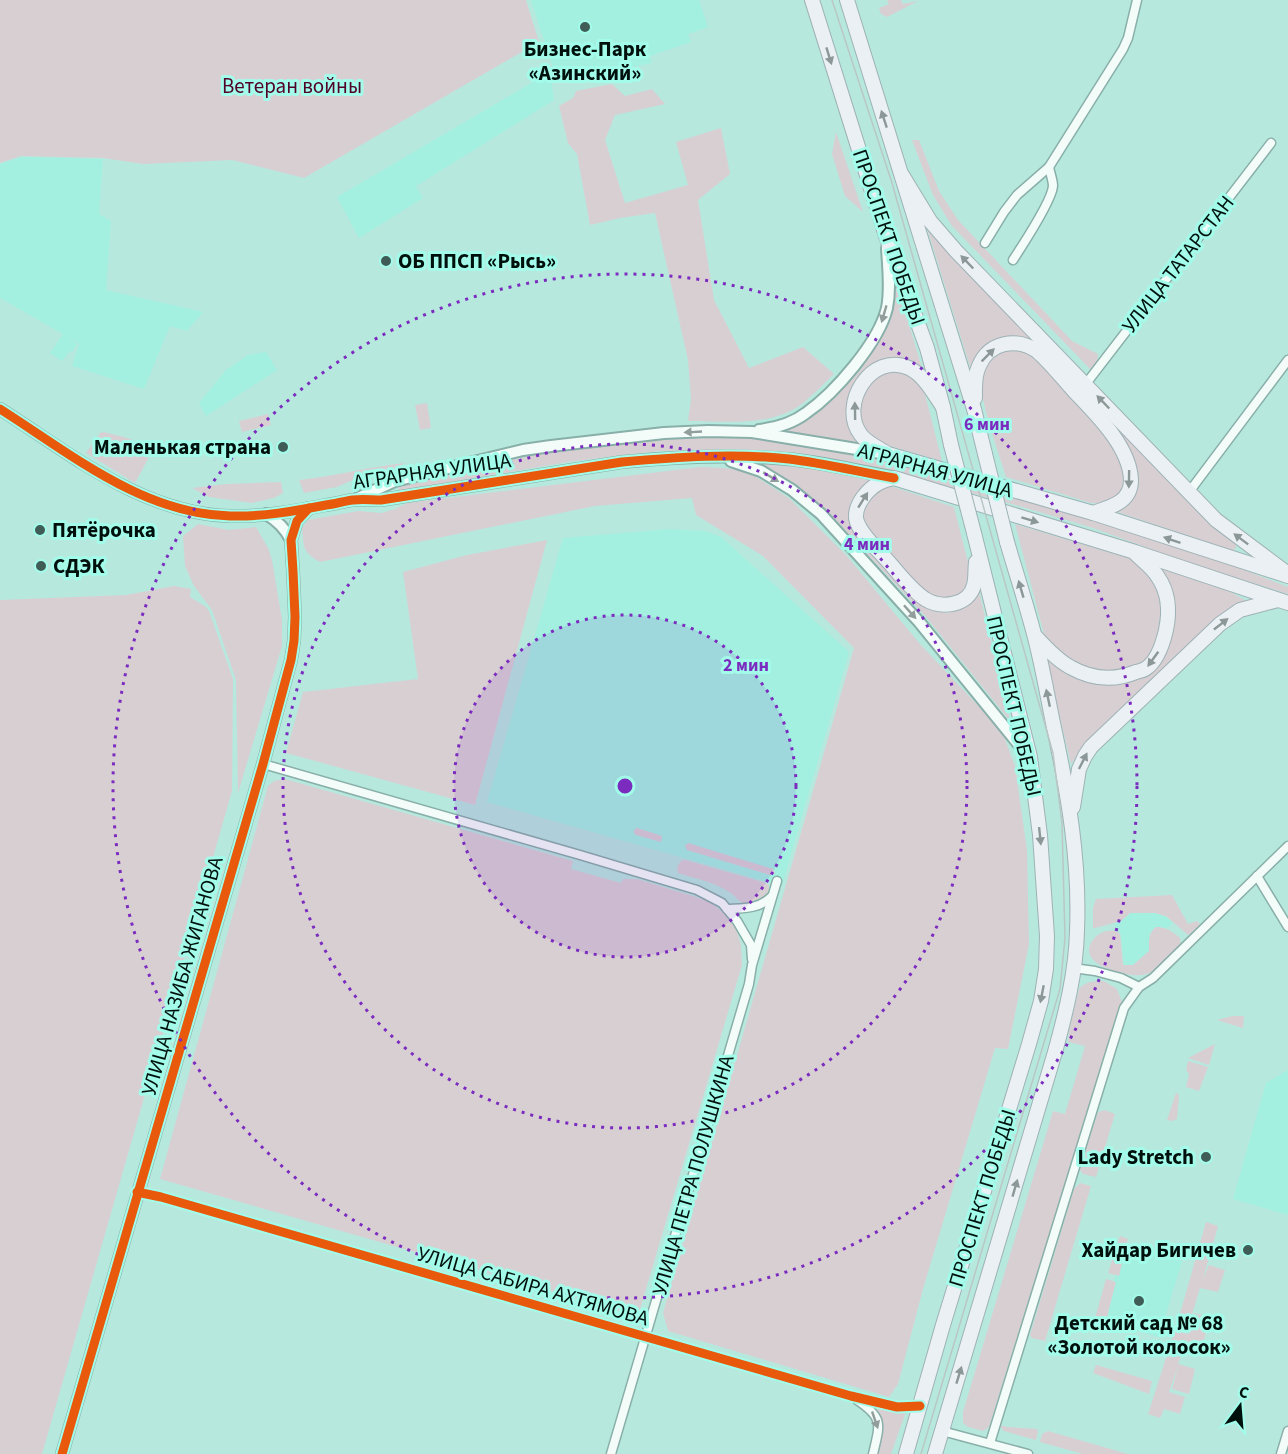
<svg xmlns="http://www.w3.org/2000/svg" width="1288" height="1454" font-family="'Source Sans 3',sans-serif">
  <rect width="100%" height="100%" fill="#b7e8de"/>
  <g fill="#a3f0e1">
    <path d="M531 0H699L708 27 688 34 691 42 650 56 652 63 619 70 574 74 554 71Z"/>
    <path d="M550 72 554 100 416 186 423 198 359 238 337 197Z"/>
    <path d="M22 157 103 159 99 214 111 221 106 290 203 312 187 331 170 326 144 389 72 366 79 344 67 337 77 344 72 352 70 351 62 361 50 353 63 334 0 298V164Z"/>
    <path d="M266 352 277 370 206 416 199 403 226 370 248 355Z"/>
    <path d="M669 529 705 531 721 537 849 652 782 886 487 802 563 538Z"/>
    <path d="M1131 913H1155L1166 917 1173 923 1167 928 1156 927 1152 930 1149 934V951L1133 965H1124L1121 934 1114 924 1121 921Z"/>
    <path d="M1288 1070V1215L1233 1199 1266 1083Z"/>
    <path d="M1124 1244 1182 1261 1159 1337 1103 1321Z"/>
  </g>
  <g fill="#d8cfd3">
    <path d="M0 0H526L539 42 304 178 232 160 143 164 103 158 21 156 0 163Z"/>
    <path d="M887 0H901L903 4 918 1 887 17 881 14 879 8 889 4Z"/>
    <path d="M612 84 625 96 652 89 665 104 615 115 605 140 625 203 688 185 676 142 721 128 730 174 698 200 714 300 749 368 803 347 834 374C823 384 812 397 799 406 768 427 724 421 688 421L691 399 688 360 655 213 620 218 590 225 577 154 568 143 559 106 573 98 576 91Z"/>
    <path d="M836 132 863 212 845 196 832 154Z"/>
    <path d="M912 140H919L939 191 958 220 1072 341 1098 354 1097 363 1091 370 952 226 933 195Z"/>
    <path d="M927 228 1236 542V548L1232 551 1112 510 1124 503 1131 461 1036 346 1009 338 971 370Z"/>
    <path d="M896 281 925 378 873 367 850 417 871 447 778 433C790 428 801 422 811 415 831 402 847 383 863 367L860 365 874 345 876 346C888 324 894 307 896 281Z"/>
    <path d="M1004 347 1033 354 1102 425 1122 457 1126 480 1122 491 1114 500 1104 504 1091 503 1006 477C1000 456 973 384 982 366 986 359 997 352 1004 347Z"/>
    <path d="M891 368C907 372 918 379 925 394L942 461 883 444 867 432 858 415 859 397 867 383Z"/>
    <path d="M427 403 431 428 420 430 415 405Z"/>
    <path d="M268 414 271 425 242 432 239 421Z"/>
    <path d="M104 432C121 437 145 438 148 459L135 483 86 453 100 433Z"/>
    <path d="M735 437 789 442 879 457 1016 495 1190 549 1288 587V594L1178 559 1093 528 1019 506 942 485 878 469 792 454 741 450 661 451 623 455 568 462 399 491 397 484 554 451 649 440Z"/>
    <path d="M754 461 807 466 875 478 852 509 929 607 947 613 959 608 978 587 1010 721 926 617 825 509 796 484Z"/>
    <path d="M405 463 387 474H366L337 487 304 493 299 480C335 476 369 467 405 463Z"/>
    <path d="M700 467 724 468 738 470 755 476 790 499 847 556 920 644 1002 731 1015 766 1027 850 1029 944 1008 1049 995 1048 923 1289 898 1384 889 1397 668 1331 663 1313 854 648 763 556 696 515 692 498 595 506 320 562C302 552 304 547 302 528L308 520 358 511 381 513 395 509 407 503Z"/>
    <path d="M281 482 283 493 274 498 252 503 209 497 192 488 226 484Z"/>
    <path d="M882 486H890L954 507 970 570 963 595 947 600 933 598 920 590 873 536 861 516 864 504Z"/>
    <path d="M198 524 229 530 256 527 268 548 272 560 282 620V646L238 793 236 680 212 610 194 586 185 566 183 536Z"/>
    <path d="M1015 524 1138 561 1152 580 1161 598 1159 633 1155 649 1144 666 1100 675 1053 652 1044 634Z"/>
    <path d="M547 540 475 805 286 753 303 692 418 679 403 572 467 555Z"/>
    <path d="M1153 566 1227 590 1250 603 1238 604 1217 617 1103 726 1087 742 1071 764 1045 654 1066 674 1096 684 1127 681 1148 672 1172 619Z"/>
    <path d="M174 586 191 589 190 597 206 607 209 611 233 679 232 791 42 1454H0V600L126 595Z"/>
    <path d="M285 779 573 861 571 869 621 883 623 879H637L693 896 710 902 725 914 736 928 741 945 742 965 638 1316 160 1179 268 786 274 781Z"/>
    <path d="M637 828 662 836 661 842 636 835 634 833V830Z"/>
    <path d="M688 843 773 869 775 873 770 875 687 850 685 846Z"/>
    <path d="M682 860H686L763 882 769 885C770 896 758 905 747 904 740 903 737 898 732 894 716 882 696 879 678 873 676 868 678 864 682 860Z"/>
    <path d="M1172 895 1188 924 1197 921 1202 926 1197 931 1188 935 1166 916 1155 913H1130L1121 921 1095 928H1093V908L1096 899Z"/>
    <path d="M1156 927C1167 927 1173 932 1180 938L1181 945 1179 948C1151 975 1148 982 1109 969 1102 967 1093 962 1090 955 1084 940 1108 923 1120 934L1123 965H1133L1149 951C1149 942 1148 933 1156 927Z"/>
    <path d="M1104 981 1117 989 1122 1002 989 1427 983 1431 968 1427 963 1423V1412L1053 1111 1065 1114 1085 1046 1068 1042 1069 1031 1079 989C1086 981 1093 981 1104 981Z"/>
    <path d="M1233 1016H1244L1243 1028 1217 1020Z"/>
    <path d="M1215 1044 1209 1065 1188 1058Z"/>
    <path d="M1188 1061 1208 1067 1199 1091 1186 1087 1189 1074 1186 1070Z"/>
    <path d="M1176 1093 1179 1095 1177 1119 1172 1121 1167 1120Z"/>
    <path d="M1105 1110 1115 1114 1096 1177 1083 1174 1079 1168 1098 1112Z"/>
    <path d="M1080 1183 1091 1186 1045 1341 1032 1338 1030 1335 1074 1189Z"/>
    <path d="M1206 1222 1218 1226 1203 1279 1209 1265 1225 1270 1218 1292 1200 1288 1187 1331 1176 1328Z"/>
    <path d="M1120 1236 1128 1239 1119 1276 1108 1273Z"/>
    <path d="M1106 1279 1116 1282 1106 1321 1095 1318Z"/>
    <path d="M1194 1313 1210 1317 1201 1351 1184 1346 1178 1364 1195 1369 1189 1394 1172 1389 1178 1366 1169 1392 1185 1397 1180 1414 1164 1409 1160 1418 1148 1414 1175 1330 1188 1334Z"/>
    <path d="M1096 1365 1152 1381 1149 1394 1093 1373Z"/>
    <path d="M871 1404 907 1409 891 1454H875C881 1434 888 1421 871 1404Z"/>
    <path d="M999 1425 1008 1427 1037 1429 1038 1432 1036 1440 1004 1431Z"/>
    <path d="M1048 1431 1128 1454H1083L1040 1442 1042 1434Z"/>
  </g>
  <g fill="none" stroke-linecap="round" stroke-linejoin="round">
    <g stroke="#88afa8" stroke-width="11">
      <g id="minor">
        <path d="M985 243 1004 212 1017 195 1049 167"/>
        <path d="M1013 260C1022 246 1052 201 1053 186 1053 180 1050 173 1049 167L1123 49 1128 38 1137 0"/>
        <path d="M1085 385 1271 143"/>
        <path d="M1189 492 1288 360"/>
        <path d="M263 764 580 855 697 890 722 903 737 921 751 945 752 959"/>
        <path d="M1257 876 1288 927"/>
        <path d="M727 909C744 908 759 909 771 897"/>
        <path d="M1073 968 1095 971 1121 978 1139 987"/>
        <path d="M137 1192 161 1197 851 1396 897 1407 920 1406"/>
        <path d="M857 1400C884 1418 880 1424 873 1454"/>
        <path d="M942 1431 1028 1454"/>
        <path d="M990 1443 1124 1008 1139 987 1153 978 1288 846"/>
        <path d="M611 1454 749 984 752 965 777 881"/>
        <path d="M1281 1454 1288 1431"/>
      </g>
    </g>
    <g stroke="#88afa8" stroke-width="14">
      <g id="tertiary">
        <path d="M0 409C71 454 143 514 230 516 262 517 295 511 326 505 335 504 344 501 353 500 362 499 372 500 381 500L622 462C676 457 732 454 787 459 822 462 856 471 891 477"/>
        <path d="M759 430C776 428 793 423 806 413 835 393 879 342 887 308 891 288 888 268 887 248"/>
        <path d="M731 461 761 471 792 490 821 514 920 623 1029 757"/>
        <path d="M358 498 395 481 523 450 551 446 664 433 708 431 752 432 881 453"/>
        <path d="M266 514C278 521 285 528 291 540"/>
        <path d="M62 1454 263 764 291 660 294 641 295 617 293 571 291 540 297 521 309 508"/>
      </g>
    </g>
    <g stroke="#9eb2b6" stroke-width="16">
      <g id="primary">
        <path d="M812 0 886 236 927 348 943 407 951 445"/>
        <path d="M847 0 974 409 985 454"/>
        <path d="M902 175 930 221 956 251 1216 520 1284 571"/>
        <path d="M975 398C975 387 974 376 979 366 989 342 1016 337 1037 351 1049 361 1064 380 1075 392 1096 414 1130 447 1131 480 1131 503 1110 507 1093 513"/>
        <path d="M943 407C934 394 924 375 909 368 871 351 838 405 861 435 867 443 879 448 888 454L1093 513 1288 576"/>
        <path d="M976 562C975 569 976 578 974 585 969 606 941 609 925 599 910 589 898 572 886 559 877 549 858 532 856 518 855 504 868 488 881 482 885 480 890 479 894 478L1135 552 1288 603"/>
        <path d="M1036 637C1046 648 1057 660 1070 667 1091 679 1114 681 1136 672 1139 671 1142 671 1145 669 1157 662 1163 643 1166 630 1170 611 1169 593 1158 577 1153 568 1143 561 1136 554"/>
        <path d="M1073 807 1079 769 1085 756 1091 747 1220 624 1240 610 1278 600"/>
        <path d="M906 1454 943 1325 1029 1044 1041 1001 1046 969 1047 936 1040 835 1030 757 974 533"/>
        <path d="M935 1454 1055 1052C1066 1012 1076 972 1077 931 1080 860 1068 793 1053 723 1047 694 1042 664 1034 634 1026 603 1016 573 1007 542"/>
      </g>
    </g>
    <use href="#minor" stroke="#f4fcfa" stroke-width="8"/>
    <use href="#tertiary" stroke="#f4fcfa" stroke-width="10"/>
    <use href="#primary" stroke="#eaf0f3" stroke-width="14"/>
    <path stroke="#bac7c4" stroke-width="1.5" d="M832 0 892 183 1053 753 1062 823 1065 938 1060 989 921 1454"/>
    <g stroke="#9eb2b6" stroke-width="16" stroke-linecap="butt">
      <g id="primary-bridge">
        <path d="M951 445 974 533"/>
        <path d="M985 454 1007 542"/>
      </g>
    </g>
    <use href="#primary-bridge" stroke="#eaf0f3" stroke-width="14"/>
    <g stroke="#a3fcea" stroke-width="13">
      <g id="cycleway">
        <path d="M0 409C71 454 143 514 230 516 262 517 295 511 326 505 335 504 344 501 353 500 362 499 372 500 381 500L622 462C677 457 734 453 789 459 824 463 859 472 894 478"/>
        <path d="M137 1192 161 1197 851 1396 897 1407 920 1406"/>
        <path d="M62 1454 263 764 291 660 294 641 295 617 293 571 291 540 297 521 309 508"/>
      </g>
    </g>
    <use href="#cycleway" stroke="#e8590c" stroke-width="9"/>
  </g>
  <defs><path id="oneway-solid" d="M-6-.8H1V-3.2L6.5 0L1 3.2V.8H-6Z" transform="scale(1.5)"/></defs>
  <g fill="#8c9797">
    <use href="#oneway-solid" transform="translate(829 56) rotate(73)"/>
    <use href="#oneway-solid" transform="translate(884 119) rotate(-108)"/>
    <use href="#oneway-solid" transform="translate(967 262) rotate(-134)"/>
    <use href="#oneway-solid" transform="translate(988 355) rotate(-45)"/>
    <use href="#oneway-solid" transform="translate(1103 402) rotate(-134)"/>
    <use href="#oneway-solid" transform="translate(855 411) rotate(-91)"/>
    <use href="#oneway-solid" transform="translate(1129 479) rotate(91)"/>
    <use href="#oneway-solid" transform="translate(863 500) rotate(-58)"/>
    <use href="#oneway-solid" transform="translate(1030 520) rotate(17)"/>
    <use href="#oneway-solid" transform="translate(1241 539) rotate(-143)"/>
    <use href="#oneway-solid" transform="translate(1172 540) rotate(-161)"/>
    <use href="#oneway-solid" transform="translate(1021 589) rotate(-106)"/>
    <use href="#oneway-solid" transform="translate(1221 624) rotate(-38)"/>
    <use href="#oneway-solid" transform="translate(1153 659) rotate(126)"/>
    <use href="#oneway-solid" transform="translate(1048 698) rotate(-102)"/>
    <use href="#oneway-solid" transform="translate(1083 761) rotate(-63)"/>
    <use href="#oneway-solid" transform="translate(1040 836) rotate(84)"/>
    <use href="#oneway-solid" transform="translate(1042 994) rotate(101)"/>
    <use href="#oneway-solid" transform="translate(1015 1188) rotate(-74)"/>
    <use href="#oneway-solid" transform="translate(959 1375) rotate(-73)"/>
  </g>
  <g fill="#929e9b">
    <use href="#oneway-solid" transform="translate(884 314) rotate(106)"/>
    <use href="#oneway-solid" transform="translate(693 432) rotate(177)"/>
    <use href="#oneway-solid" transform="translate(771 477) rotate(31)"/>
    <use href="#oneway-solid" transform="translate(910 612) rotate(48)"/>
    <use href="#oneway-solid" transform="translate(875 1420) rotate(71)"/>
  </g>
  <circle cx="625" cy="786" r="171" fill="#7b2cbf" fill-opacity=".12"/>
  <g fill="none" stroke="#7b2cbf" stroke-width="3" stroke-dasharray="3 6">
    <circle cx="625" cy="786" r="171"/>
    <circle cx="625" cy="786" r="342"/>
    <circle cx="625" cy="786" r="512"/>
  </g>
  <g fill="#405c56" stroke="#a3fcea" stroke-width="2">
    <circle cx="585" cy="27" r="6"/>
    <circle cx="386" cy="261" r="6"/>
    <circle cx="283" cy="447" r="6"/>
    <circle cx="40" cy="530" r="6"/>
    <circle cx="41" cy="566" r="6"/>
    <circle cx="1206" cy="1157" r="6"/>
    <circle cx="1248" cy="1250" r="6"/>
    <circle cx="1139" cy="1301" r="6"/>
  </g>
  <g text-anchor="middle" stroke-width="6" stroke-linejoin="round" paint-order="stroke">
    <g font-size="21" font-weight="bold" fill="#00110d" stroke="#a3fcea" text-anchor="start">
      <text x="585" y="56" text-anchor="middle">Бизнес-Парк<tspan x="585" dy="24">«Азинский»</tspan></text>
      <text x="398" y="268">ОБ ППСП «Рысь»</text>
      <text x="271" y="454" text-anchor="end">Маленькая страна</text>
      <text x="52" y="537">Пятёрочка</text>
      <text x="53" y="573">СДЭК</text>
      <text x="1194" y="1164" text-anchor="end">Lady Stretch</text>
      <text x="1236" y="1257" text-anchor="end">Хайдар Бигичев</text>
      <text x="1139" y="1330" text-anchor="middle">Детский сад № 68<tspan x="1139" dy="24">«Золотой колосок»</tspan></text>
    </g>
    <g font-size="21" fill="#510027" stroke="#a3fcea">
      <text x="292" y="93">Ветеран войны</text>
    </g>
    <g font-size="21" fill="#00110d" stroke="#a3fcea">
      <text transform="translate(889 237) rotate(71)" y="7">ПРОСПЕКТ ПОБЕДЫ</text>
      <text transform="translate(1178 264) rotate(-52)" y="7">УЛИЦА ТАТАРСТАН</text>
      <text transform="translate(935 470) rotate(15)" y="7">АГРАРНАЯ УЛИЦА</text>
      <text transform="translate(432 471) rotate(-8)" y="7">АГРАРНАЯ УЛИЦА</text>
      <text transform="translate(1014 706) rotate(77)" y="7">ПРОСПЕКТ ПОБЕДЫ</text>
      <text transform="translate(182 976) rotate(-74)" y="7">УЛИЦА НАЗИБА ЖИГАНОВА</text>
      <text transform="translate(693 1175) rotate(-74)" y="7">УЛИЦА ПЕТРА ПОЛУШКИНА</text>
      <text transform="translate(982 1198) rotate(-73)" y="7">ПРОСПЕКТ ПОБЕДЫ</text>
      <text transform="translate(533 1286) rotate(16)" y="7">УЛИЦА САБИРА АХТЯМОВА</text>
    </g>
  </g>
  <circle cx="625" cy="786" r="9" fill="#7b2cbf" stroke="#a3fcea" stroke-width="3"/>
  <g font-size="18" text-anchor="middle" font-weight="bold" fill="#7b2cbf" stroke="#a3fcea" stroke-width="6" stroke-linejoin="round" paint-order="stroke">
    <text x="987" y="430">6 мин</text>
    <text x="867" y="550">4 мин</text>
    <text x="746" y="671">2 мин</text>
  </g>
  <g transform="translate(1240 1406) rotate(16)" stroke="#a3fcea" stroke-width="4.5" paint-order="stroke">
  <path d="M0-4.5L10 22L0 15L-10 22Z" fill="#00110d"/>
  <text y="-9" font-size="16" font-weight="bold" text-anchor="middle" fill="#00110d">С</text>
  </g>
</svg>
